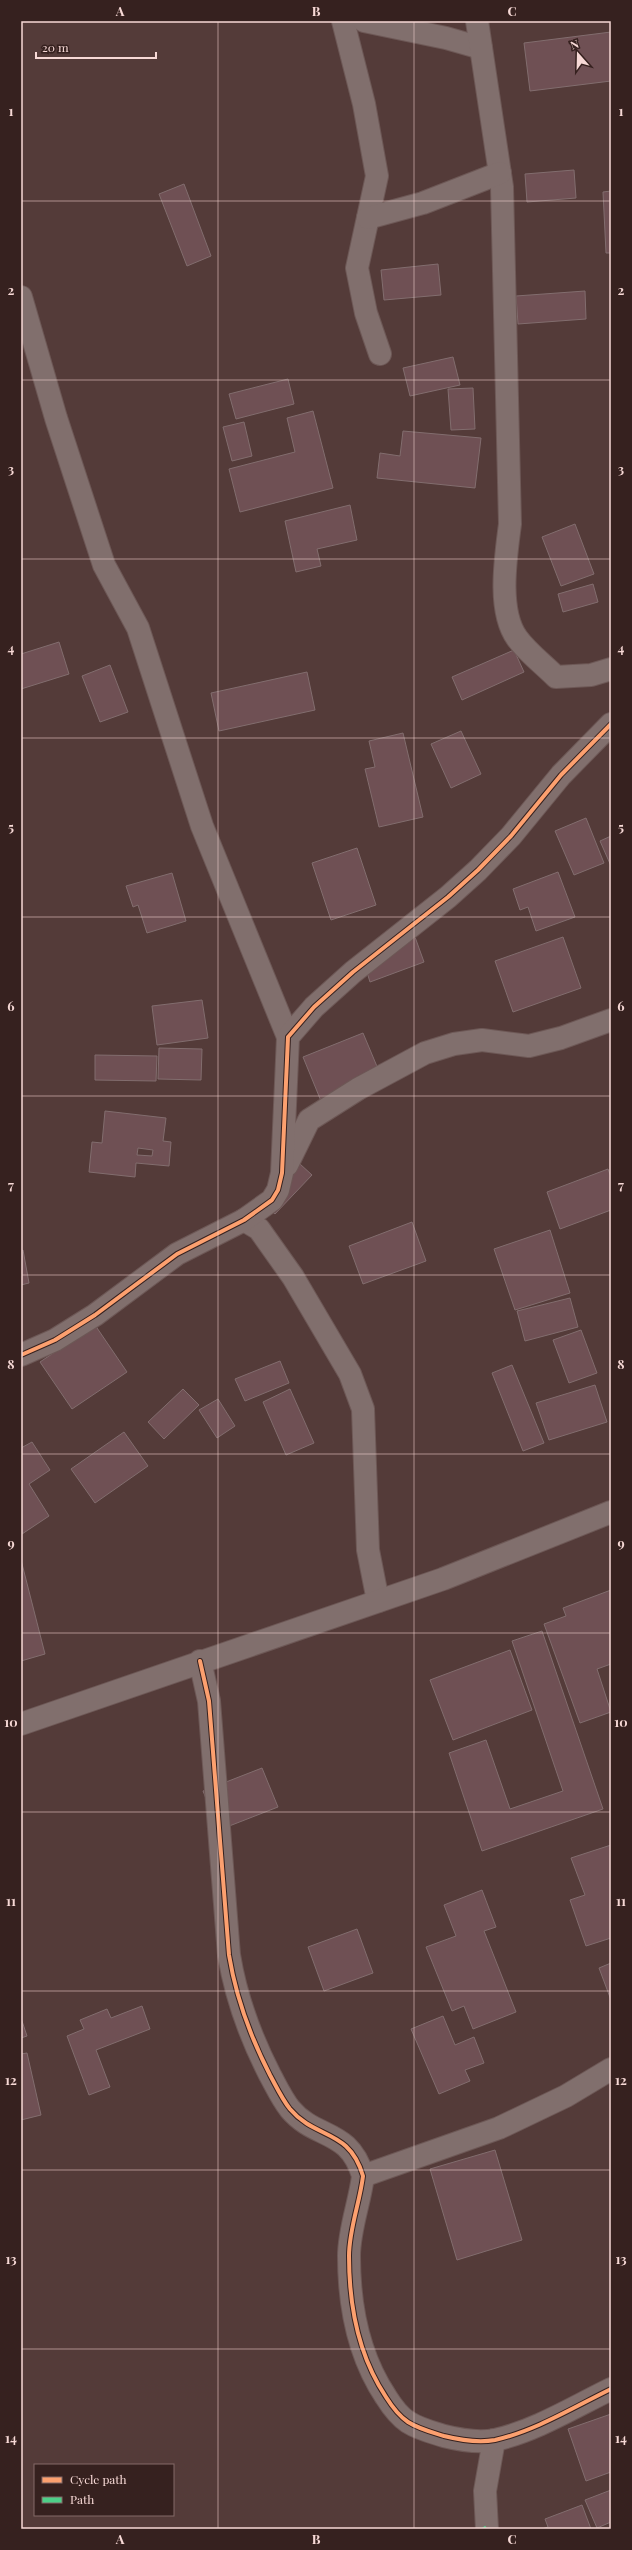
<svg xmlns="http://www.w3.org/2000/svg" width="632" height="2550" font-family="'Playfair Display',serif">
  <rect width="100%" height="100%" fill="#543b39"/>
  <g fill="#6f5054" stroke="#826d6e" fill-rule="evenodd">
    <path d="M611 32V81L530 91 524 43Z"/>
    <path d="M574 170 576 198 527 202 525 174Z"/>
    <path d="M184 184 211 256 187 266 159 194Z"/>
    <path d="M611 191V253H606L603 192Z"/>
    <path d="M438 264 441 295 384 300 381 270Z"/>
    <path d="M585 291 586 319 518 324 516 296Z"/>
    <path d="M453 357 460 385 410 396 403 368Z"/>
    <path d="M288 379 294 404 236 419 229 394Z"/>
    <path d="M473 388 475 429 451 430 448 389Z"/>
    <path d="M313 411 333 488 240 512 229 469 295 452 287 418Z"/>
    <path d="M244 422 252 456 232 461 223 427Z"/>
    <path d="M403 431 481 438 475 488 377 478 380 453 400 456Z"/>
    <path d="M350 505 357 540 317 549 321 566 296 572 285 521Z"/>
    <path d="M575 524 594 574 561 586 542 537Z"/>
    <path d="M593 584 598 602 563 612 558 594Z"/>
    <path d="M59 642 69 674 21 689V654Z"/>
    <path d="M514 650 524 672 462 700 452 677Z"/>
    <path d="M110 665 128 712 100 722 82 676Z"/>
    <path d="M307 672 315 710 219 731 211 693Z"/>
    <path d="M461 731 481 774 451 788 431 744Z"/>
    <path d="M403 733 423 817 379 827 365 769 375 767 369 741Z"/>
    <path d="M586 818 604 863 574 875 555 831Z"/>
    <path d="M611 836V866L600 841Z"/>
    <path d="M357 848 376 905 331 920 312 863Z"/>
    <path d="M558 872 575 917 536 931 528 907 520 910 513 889Z"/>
    <path d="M172 873 186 921 147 933 138 905 133 907 126 886Z"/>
    <path d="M415 937 424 962 370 982 362 956Z"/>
    <path d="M563 937 581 988 513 1012 495 961Z"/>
    <path d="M202 1000 208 1038 157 1045 152 1006Z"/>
    <path d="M363 1033 381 1076 321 1101 303 1057Z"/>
    <path d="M159 1048 202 1049 201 1080 158 1079Z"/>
    <path d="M95 1055 157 1056 156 1081 95 1080Z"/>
    <path d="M105 1111 166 1118 163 1141 171 1142 169 1166 136 1163 135 1177 89 1172 92 1142 102 1143ZM138 1148 153 1150 152 1156 137 1155Z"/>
    <path d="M300 1164 312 1175 275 1214 263 1203Z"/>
    <path d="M608 1169 611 1177V1210L560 1229 547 1192Z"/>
    <path d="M412 1222 426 1261 363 1284 349 1246Z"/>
    <path d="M550 1230 570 1293 515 1310 494 1249Z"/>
    <path d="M23 1250 29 1283 21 1285V1251Z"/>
    <path d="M570 1298 578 1327 525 1341 517 1311Z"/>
    <path d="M95 1325 127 1372 72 1409 40 1362Z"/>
    <path d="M581 1330 597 1373 569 1383 553 1340Z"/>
    <path d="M280 1361 289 1383 245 1401 235 1379Z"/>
    <path d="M512 1365 544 1443 523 1451 492 1373Z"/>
    <path d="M595 1385 607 1422 549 1440 536 1403Z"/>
    <path d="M183 1389 199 1405 164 1439 148 1422Z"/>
    <path d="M290 1389 314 1443 286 1455 263 1402Z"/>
    <path d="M218 1399 235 1426 217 1438 199 1410Z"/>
    <path d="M124 1432 148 1466 95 1503 71 1469Z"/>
    <path d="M32 1442 50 1470 29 1484 49 1516 22 1534 21 1448Z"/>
    <path d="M21 1560 45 1654 21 1661Z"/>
    <path d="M611 1590V1664L597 1669 611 1712 580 1723 544 1624 566 1616 563 1608Z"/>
    <path d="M542 1631 603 1809 482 1851 449 1753 486 1740 510 1809 563 1791 512 1641Z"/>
    <path d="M510 1650 532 1710 453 1740 430 1680Z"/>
    <path d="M262 1768 278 1807 219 1830 203 1791Z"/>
    <path d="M611 1845V1938L586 1946 570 1900 585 1895 571 1858Z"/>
    <path d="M482 1890 496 1927 484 1931 516 2012 473 2029 464 2006 452 2011 426 1947 456 1936 444 1905Z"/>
    <path d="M357 1929 373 1973 324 1991 308 1947Z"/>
    <path d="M611 1963V2000L599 1968Z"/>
    <path d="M142 2006 150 2029 96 2050 110 2087 89 2095 67 2036 84 2029 80 2020 107 2009 111 2018Z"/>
    <path d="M443 2016 455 2045 474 2037 484 2063 465 2070 470 2081 439 2094 411 2029Z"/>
    <path d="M21 2018 27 2036 21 2038Z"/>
    <path d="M27 2053 41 2115 21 2120V2054Z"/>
    <path d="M495 2150 522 2240 457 2260 430 2169Z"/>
    <path d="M611 2414V2472L586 2481 568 2429Z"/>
    <path d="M611 2490V2522L597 2528 585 2500Z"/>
    <path d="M582 2505 591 2529H542L548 2527 545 2519Z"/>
  </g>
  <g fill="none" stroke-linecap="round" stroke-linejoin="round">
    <g stroke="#6d5856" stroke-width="24">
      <g id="minor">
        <path d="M343 21 364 104 377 176 357 268 366 313 380 354"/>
        <path d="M364 21 446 38 481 48"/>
        <path d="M477 21 502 187 510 524C506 556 497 610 517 638 527 652 543 664 556 677L591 675 611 669"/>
        <path d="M368 218 423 203 500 173"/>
        <path d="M21 297 56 418 104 565 138 628 202 826 288 1037"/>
        <path d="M287 1165 309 1120 358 1089 425 1053 454 1044 482 1040 529 1046 561 1038 611 1020"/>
        <path d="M244 1220 259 1229 293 1277 350 1374 363 1409 368 1550 378 1601"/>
        <path d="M21 1355 55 1340 95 1315 177 1254 244 1220 272 1200 278 1190 282 1173 288 1037 314 1007 353 972 448 897 478 870 511 836 561 775 611 724"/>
        <path d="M200 1661 209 1701 229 1955C236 1998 250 2036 270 2075 276 2086 282 2099 290 2109 316 2140 349 2128 363 2176 360 2202 349 2229 349 2256 349 2306 358 2355 386 2397 391 2405 399 2416 408 2422 419 2429 431 2432 444 2436 460 2440 478 2443 495 2440 535 2431 574 2407 611 2389"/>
        <path d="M21 1724 443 1579 611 1512"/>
        <path d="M363 2176 499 2128 566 2096 611 2069"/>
        <path d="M487 2529 485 2491 494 2440"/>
      </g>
    </g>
    <use href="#minor" stroke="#816f6d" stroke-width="22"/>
    <path stroke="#4dcf88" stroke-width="3" stroke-dasharray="6 3" stroke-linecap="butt" d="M483 2529 486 2527"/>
    <g stroke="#36211f" stroke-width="6">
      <g id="cycleway">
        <path d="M21 1355 55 1340 95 1315 177 1254 244 1220 272 1200 278 1190 282 1173 288 1037 314 1007 353 972 448 897 478 870 511 836 561 775 611 724"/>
        <path d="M200 1661 209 1701 229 1955C236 1998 250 2036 270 2075 276 2086 282 2099 290 2109 316 2140 349 2128 363 2176 360 2202 349 2229 349 2256 349 2306 358 2355 386 2397 391 2405 399 2416 408 2422 419 2429 431 2432 444 2436 460 2440 478 2443 495 2440 535 2431 574 2407 611 2389"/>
      </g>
    </g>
    <use href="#cycleway" stroke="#fca06f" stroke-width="4"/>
  </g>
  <path fill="none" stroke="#f7d9d6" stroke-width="1" stroke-opacity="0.55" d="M218 21V2529M414 21V2529M21 201H611M21 380H611M21 559H611M21 738H611M21 917H611M21 1096H611M21 1275H611M21 1454H611M21 1633H611M21 1812H611M21 1991H611M21 2170H611M21 2349H611"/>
  <rect width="632" height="2550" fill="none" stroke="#36211f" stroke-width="44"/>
  <rect x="34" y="2464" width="140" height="52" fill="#36211f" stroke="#836b68"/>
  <rect x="42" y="2477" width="20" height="6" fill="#fca06f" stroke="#836b68"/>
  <text x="70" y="2484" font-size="12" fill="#f7d9d6">Cycle path</text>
  <rect x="42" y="2497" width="20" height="6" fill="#4dcf88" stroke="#836b68"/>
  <text x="70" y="2504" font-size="12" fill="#f7d9d6">Path</text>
  <g transform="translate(578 54) rotate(340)" stroke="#36211f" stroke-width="3" paint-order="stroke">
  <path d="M0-3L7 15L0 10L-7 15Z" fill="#f7d9d6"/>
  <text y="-6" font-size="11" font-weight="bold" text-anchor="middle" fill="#f7d9d6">N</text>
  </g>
  <path d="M36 52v6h120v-6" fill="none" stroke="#f7d9d6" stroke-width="2"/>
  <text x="42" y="52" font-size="12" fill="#f7d9d6" stroke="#36211f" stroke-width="3" paint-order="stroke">20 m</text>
  <rect x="22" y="22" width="588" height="2506" fill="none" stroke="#f7d9d6" stroke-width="1.5"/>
  <g font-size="13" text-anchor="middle" font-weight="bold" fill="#f7d9d6">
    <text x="120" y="16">A</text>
    <text x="316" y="16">B</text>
    <text x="512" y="16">C</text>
    <text x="11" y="116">1</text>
    <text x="621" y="116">1</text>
    <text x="11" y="295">2</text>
    <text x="621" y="295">2</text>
    <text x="11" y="474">3</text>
    <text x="621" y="474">3</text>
    <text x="11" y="653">4</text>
    <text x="621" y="653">4</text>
    <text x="11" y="832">5</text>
    <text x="621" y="832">5</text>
    <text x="11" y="1011">6</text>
    <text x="621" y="1011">6</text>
    <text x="11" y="1190">7</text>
    <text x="621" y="1190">7</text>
    <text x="11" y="1369">8</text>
    <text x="621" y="1369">8</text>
    <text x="11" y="1548">9</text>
    <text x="621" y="1548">9</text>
    <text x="11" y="1727">10</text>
    <text x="621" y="1727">10</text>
    <text x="11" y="1906">11</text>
    <text x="621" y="1906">11</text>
    <text x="11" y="2085">12</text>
    <text x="621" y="2085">12</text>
    <text x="11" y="2264">13</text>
    <text x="621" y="2264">13</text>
    <text x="11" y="2443">14</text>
    <text x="621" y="2443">14</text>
    <text x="120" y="2544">A</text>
    <text x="316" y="2544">B</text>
    <text x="512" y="2544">C</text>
  </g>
</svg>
